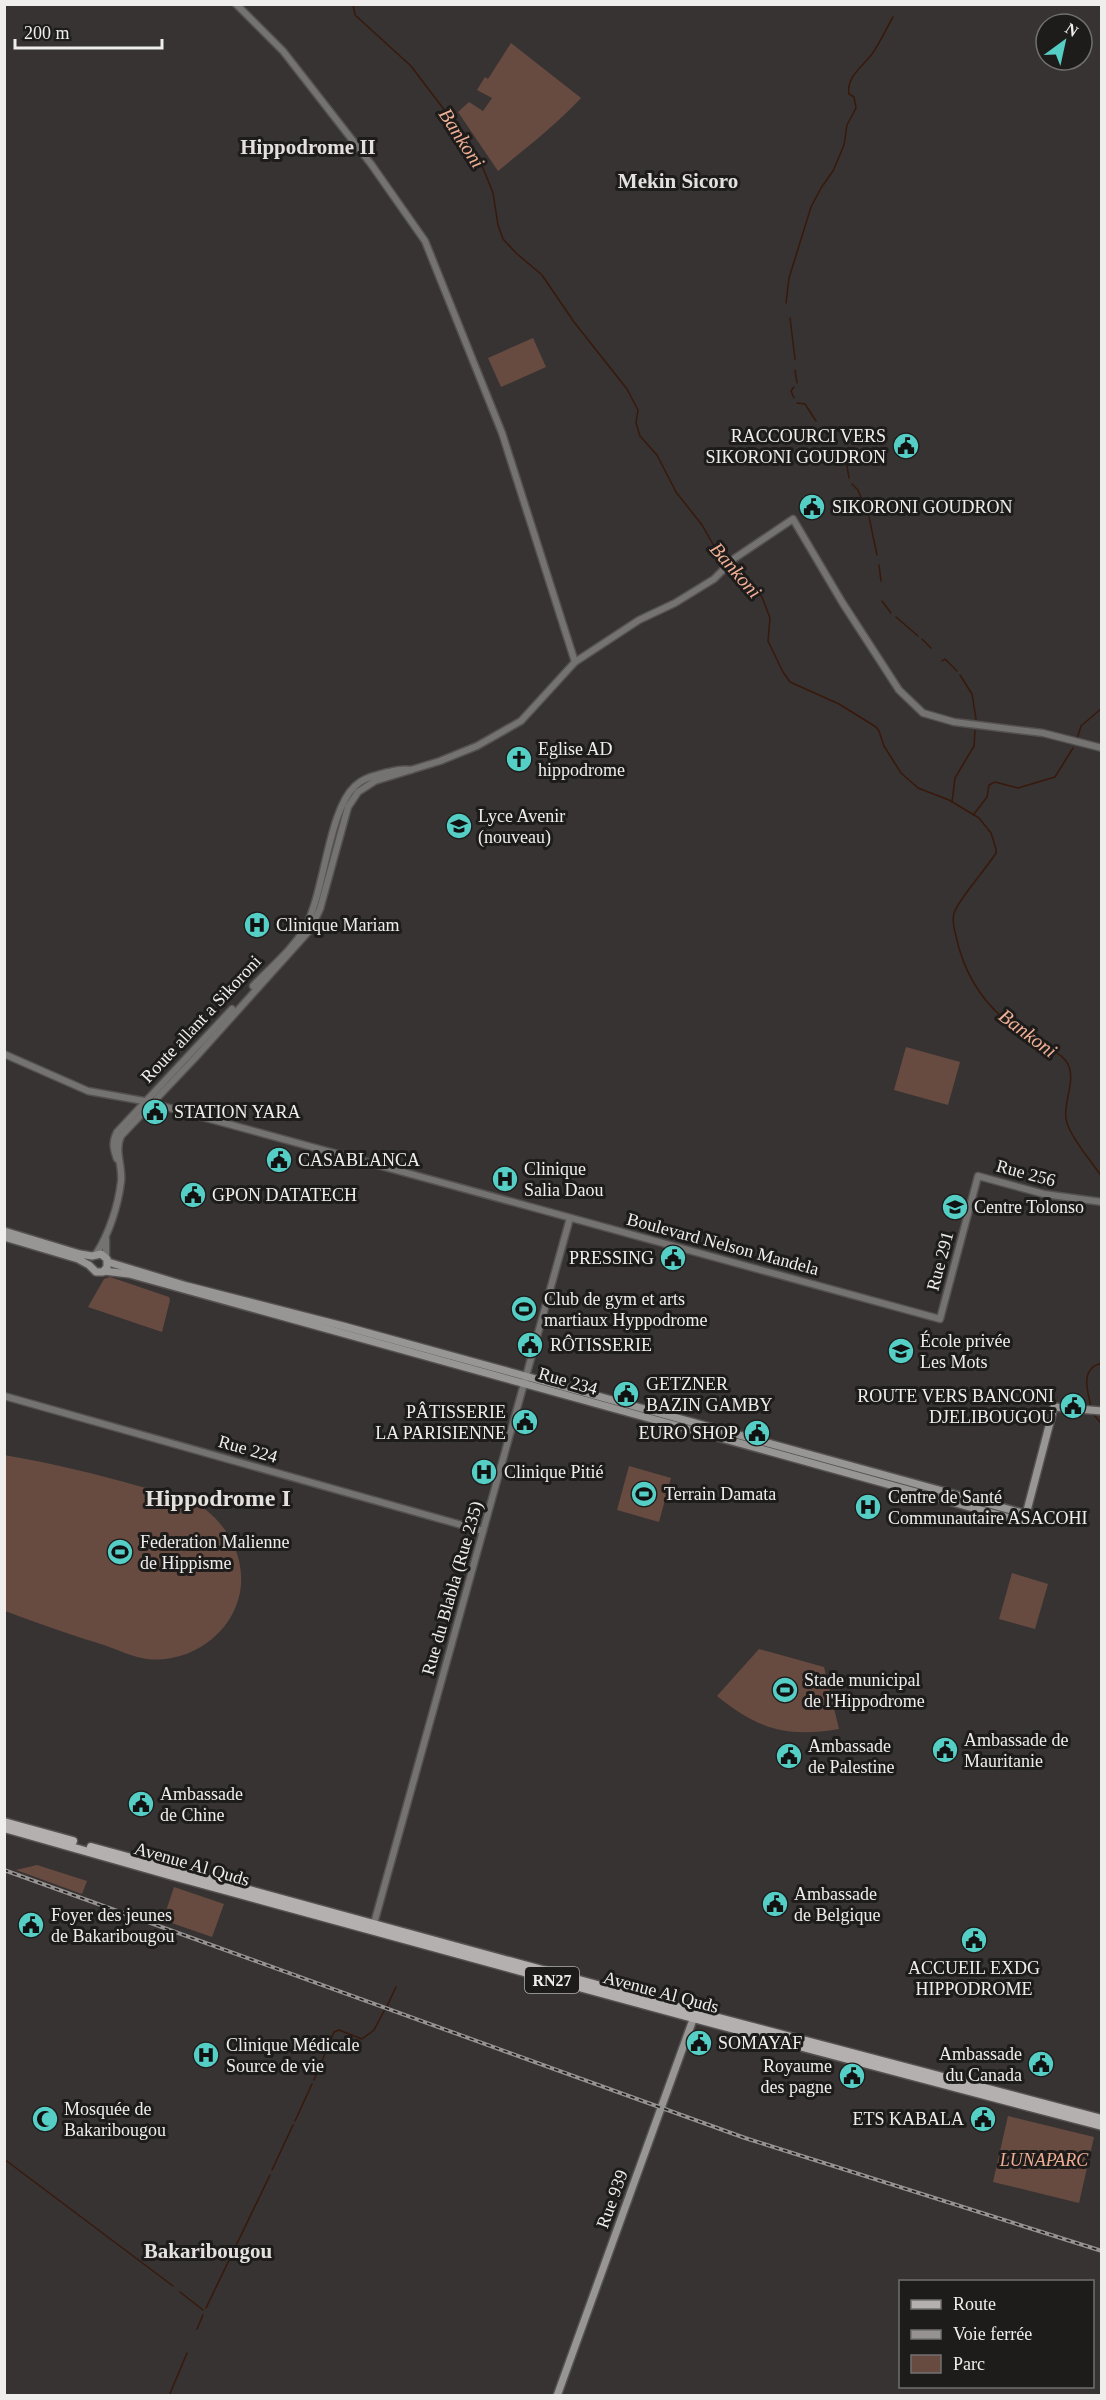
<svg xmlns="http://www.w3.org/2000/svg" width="1106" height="2400" font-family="Georgia,serif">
  <rect width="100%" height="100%" fill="#373332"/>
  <g fill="#684b40">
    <path d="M511 43 581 98C556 125 527 147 498 171L458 112 469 102 483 111 492 98 477 90 485 77 488 79Z"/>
    <path d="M533 338 546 367 501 387 488 358Z"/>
    <path d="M906 1047 960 1062 948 1105 894 1090Z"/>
    <path d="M110 1277 169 1297 170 1300 162 1332 88 1307 104 1279Z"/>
    <path d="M4 1455C51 1463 97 1474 142 1487 163 1493 189 1496 206 1510 229 1528 243 1556 241 1585 237 1631 192 1664 147 1659 133 1657 118 1650 104 1645 71 1635 37 1623 5 1611Z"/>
    <path d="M629 1466 671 1478 659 1522 617 1510Z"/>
    <path d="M1012 1573 1048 1584 1035 1629 999 1619Z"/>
    <path d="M759 1649 824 1667 839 1729C786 1738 758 1729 717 1696Z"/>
    <path d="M37 1865 87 1881 82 1894 16 1870Z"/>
    <path d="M174 1887 224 1904 212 1937 163 1920Z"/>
    <path d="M1008 2116 1094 2137 1079 2203 993 2182Z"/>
  </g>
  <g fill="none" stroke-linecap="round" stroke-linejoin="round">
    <g stroke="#38190b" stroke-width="1.5">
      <path d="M353 4 355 15 411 66 458 128 483 168 493 193 498 225 503 239 516 253 542 275 574 322 627 389 638 410 636 423 640 436 657 455 676 492 702 525 718 553 726 562"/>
      <path d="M786 303 789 278 811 207 821 188 833 171 844 145 847 125 856 108 854 97 849 94C846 77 863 66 872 54 880 43 886 29 893 17"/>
      <path d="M790 318 795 359"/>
      <path d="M795 370 797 383"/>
      <path d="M794 387 791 391 794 398"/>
      <path d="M797 403 805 404 816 421"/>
      <path d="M826 430 836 444"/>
      <path d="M840 452 847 466 849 478"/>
      <path d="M852 484 858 490 867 512"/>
      <path d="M869 517 877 555"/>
      <path d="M879 565 881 581"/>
      <path d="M730 566 762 597 770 618 768 641 783 672 790 682 839 704 876 727 879 731 884 746 901 773 918 788 949 800 979 818 991 833 996 849V853C986 869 958 900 954 913 952 920 954 929 956 936 964 974 984 1006 1017 1029 1023 1033 1029 1039 1035 1042 1046 1048 1058 1051 1066 1061 1078 1077 1063 1101 1066 1119 1069 1136 1092 1162 1102 1177"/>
      <path d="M882 601 891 613"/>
      <path d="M896 617 918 636"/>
      <path d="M922 639 931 648"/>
      <path d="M942 661 945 659 957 671"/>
      <path d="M960 675 972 694 976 719"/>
      <path d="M1077 739 1081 726 1102 708"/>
      <path d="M952 802 955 778 974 746 975 731"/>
      <path d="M974 814 987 797 989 785 995 782 1018 788 1055 777 1073 748"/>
      <path d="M1091 1407C1087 1390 1080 1368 1102 1363"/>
      <path d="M1093 1414 1102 1424"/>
      <path d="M387 2006 396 1987"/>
      <path d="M314 2080 334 2032 339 2030 362 2039 374 2030 385 2009"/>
      <path d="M295 2121 312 2084"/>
      <path d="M4 2159 173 2286"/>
      <path d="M272 2170 293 2125"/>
      <path d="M180 2292 203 2310"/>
      <path d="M206 2308 270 2175"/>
      <path d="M197 2329 203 2315"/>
      <path d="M169 2396 187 2353"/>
    </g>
    <g stroke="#555150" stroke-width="9">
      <g id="tertiary">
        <path d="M236 4 283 51 371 164 425 241 502 433 575 662"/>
        <path d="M253 986C269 969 294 948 305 928 325 891 328 811 355 786 363 778 374 776 384 773 394 771 402 768 411 770"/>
        <path d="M4 1054 88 1091 144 1101 940 1319 978 1176 1044 1194 1102 1202"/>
        <path d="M117 1159C113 1148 112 1142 117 1132L232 1009"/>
        <path d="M106 1239V1257"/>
        <path d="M96 1254C109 1234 118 1206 121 1182 123 1166 114 1151 121 1136L195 1058 310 930 320 909 348 807 358 792 375 781 440 761 477 746 521 721 575 662 639 620 675 603 714 579 735 558 793 519 842 602 899 690 923 713 954 722 1043 733 1102 748"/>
        <path d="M4 1396 483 1531"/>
        <path d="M373 1927 570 1218"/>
      </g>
    </g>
    <g stroke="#555150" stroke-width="10">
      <g id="secondary">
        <path d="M4 1231 80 1254 92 1256 101 1254 107 1259V1267L103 1272H96L89 1265 78 1259 4 1237"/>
        <path d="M108 1262 187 1286 343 1326 1026 1514"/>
        <path d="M104 1271 129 1274 1024 1522 1054 1407 1102 1411"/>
        <path d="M557 2396 695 2014"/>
      </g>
    </g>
    <g stroke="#555150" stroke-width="11">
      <g id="primary">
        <path d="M4 1822 73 1841"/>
        <path d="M4 1828 173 1876 693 2018 1102 2126"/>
        <path d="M91 1847 696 2012 1102 2119"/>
      </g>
    </g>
    <use href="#tertiary" stroke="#747372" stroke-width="6"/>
    <use href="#secondary" stroke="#989694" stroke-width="7"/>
    <use href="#primary" stroke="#b4b0af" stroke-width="8"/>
    <g stroke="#959291" stroke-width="4">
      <path id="rail" d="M4 1870 745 2138 1102 2251"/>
    </g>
    <use href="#rail" stroke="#1d1c1b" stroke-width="1.5" stroke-dasharray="4.5" stroke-linecap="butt"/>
  </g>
  <defs>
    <g id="civic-disc" transform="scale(1.35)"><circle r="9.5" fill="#55cec5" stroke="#1d1c1b"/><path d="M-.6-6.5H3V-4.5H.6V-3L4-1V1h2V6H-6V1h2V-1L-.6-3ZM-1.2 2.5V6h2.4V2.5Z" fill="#111"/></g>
    <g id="church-disc" transform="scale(1.35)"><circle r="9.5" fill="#55cec5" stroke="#1d1c1b"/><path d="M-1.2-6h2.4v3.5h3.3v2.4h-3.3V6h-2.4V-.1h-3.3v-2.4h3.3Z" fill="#111"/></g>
    <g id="school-disc" transform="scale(1.35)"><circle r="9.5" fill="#55cec5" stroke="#1d1c1b"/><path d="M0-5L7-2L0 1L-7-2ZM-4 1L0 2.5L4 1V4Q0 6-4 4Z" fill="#111"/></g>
    <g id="hospital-disc" transform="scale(1.35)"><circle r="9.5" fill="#55cec5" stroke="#1d1c1b"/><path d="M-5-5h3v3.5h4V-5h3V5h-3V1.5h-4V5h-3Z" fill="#111"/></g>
    <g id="university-disc" transform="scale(1.35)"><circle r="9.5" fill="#55cec5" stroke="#1d1c1b"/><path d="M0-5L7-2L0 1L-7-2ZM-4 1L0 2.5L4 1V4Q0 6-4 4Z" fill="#111"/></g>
    <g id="stadium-disc" transform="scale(1.35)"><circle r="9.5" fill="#55cec5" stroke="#1d1c1b"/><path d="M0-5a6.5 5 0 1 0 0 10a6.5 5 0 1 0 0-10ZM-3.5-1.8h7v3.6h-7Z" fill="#111"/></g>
    <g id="mosque-disc" transform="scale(1.35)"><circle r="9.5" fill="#55cec5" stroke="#1d1c1b"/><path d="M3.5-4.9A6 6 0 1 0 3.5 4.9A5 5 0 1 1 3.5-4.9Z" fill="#111"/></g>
  </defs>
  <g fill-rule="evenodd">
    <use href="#civic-disc" x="906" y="446"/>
    <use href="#civic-disc" x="812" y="507"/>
    <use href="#church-disc" x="519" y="759"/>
    <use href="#school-disc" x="459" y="826"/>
    <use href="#hospital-disc" x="257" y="925"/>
    <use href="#civic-disc" x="155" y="1112"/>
    <use href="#civic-disc" x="279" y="1160"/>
    <use href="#hospital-disc" x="505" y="1179"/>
    <use href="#civic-disc" x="193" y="1195"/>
    <use href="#university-disc" x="955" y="1207"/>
    <use href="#civic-disc" x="673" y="1258"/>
    <use href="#stadium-disc" x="524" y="1309"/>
    <use href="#civic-disc" x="530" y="1345"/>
    <use href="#school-disc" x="901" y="1351"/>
    <use href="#civic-disc" x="626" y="1394"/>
    <use href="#civic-disc" x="1073" y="1406"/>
    <use href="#civic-disc" x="525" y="1422"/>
    <use href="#civic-disc" x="757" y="1433"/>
    <use href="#hospital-disc" x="484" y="1472"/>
    <use href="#stadium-disc" x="644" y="1494"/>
    <use href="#hospital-disc" x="868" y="1507"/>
    <use href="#stadium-disc" x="120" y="1552"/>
    <use href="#stadium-disc" x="785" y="1690"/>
    <use href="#civic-disc" x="945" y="1750"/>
    <use href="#civic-disc" x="789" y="1756"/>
    <use href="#civic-disc" x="141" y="1804"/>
    <use href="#civic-disc" x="775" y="1904"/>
    <use href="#civic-disc" x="31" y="1925"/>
    <use href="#civic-disc" x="974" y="1940"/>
    <use href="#civic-disc" x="699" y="2043"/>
    <use href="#hospital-disc" x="206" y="2055"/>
    <use href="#civic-disc" x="1041" y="2064"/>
    <use href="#civic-disc" x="852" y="2076"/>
    <use href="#mosque-disc" x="45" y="2119"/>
    <use href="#civic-disc" x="983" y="2119"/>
  </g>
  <g text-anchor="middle" stroke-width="6" stroke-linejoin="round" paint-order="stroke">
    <rect fill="#1d1c1b" stroke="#b1afae" stroke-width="1.5" x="525" y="1967" width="54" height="26" rx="4.5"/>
    <g font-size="16" font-weight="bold" fill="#f0eeed">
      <text x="552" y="1986">RN27</text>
    </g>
    <g font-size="18" fill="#f0eeed" stroke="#1d1c1b" text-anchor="start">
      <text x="886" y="442" text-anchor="end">RACCOURCI VERS<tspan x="886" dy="21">SIKORONI GOUDRON</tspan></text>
      <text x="832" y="513">SIKORONI GOUDRON</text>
      <text x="538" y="755">Eglise AD<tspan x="538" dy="21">hippodrome</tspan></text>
      <text x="478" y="822">Lyce Avenir<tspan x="478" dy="21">(nouveau)</tspan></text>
      <text x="276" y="931">Clinique Mariam</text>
      <text x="174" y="1118">STATION YARA</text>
      <text x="298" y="1166">CASABLANCA</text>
      <text x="524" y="1175">Clinique<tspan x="524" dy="21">Salia Daou</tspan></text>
      <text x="212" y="1201">GPON DATATECH</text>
      <text x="974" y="1213">Centre Tolonso</text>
      <text x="654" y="1264" text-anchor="end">PRESSING</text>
      <text x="544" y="1305">Club de gym et arts<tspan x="544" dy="21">martiaux Hyppodrome</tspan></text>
      <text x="920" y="1347">École privée<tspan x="920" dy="21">Les Mots</tspan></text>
      <text x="550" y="1351">RÔTISSERIE</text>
      <text x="646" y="1390">GETZNER<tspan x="646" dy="21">BAZIN GAMBY</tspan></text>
      <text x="1054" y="1402" text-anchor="end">ROUTE VERS BANCONI<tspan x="1054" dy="21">DJELIBOUGOU</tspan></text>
      <text x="506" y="1418" text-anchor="end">PÂTISSERIE<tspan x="506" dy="21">LA PARISIENNE</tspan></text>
      <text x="738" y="1439" text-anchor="end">EURO SHOP</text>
      <text x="504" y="1478">Clinique Pitié</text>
      <text x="664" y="1500">Terrain Damata</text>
      <text x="888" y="1503">Centre de Santé<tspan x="888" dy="21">Communautaire ASACOHI</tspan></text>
      <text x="140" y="1548">Federation Malienne<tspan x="140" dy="21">de Hippisme</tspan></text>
      <text x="804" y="1686">Stade municipal<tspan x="804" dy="21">de l'Hippodrome</tspan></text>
      <text x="964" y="1746">Ambassade de<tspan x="964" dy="21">Mauritanie</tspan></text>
      <text x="808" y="1752">Ambassade<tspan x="808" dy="21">de Palestine</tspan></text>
      <text x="160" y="1800">Ambassade<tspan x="160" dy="21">de Chine</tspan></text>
      <text x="794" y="1900">Ambassade<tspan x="794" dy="21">de Belgique</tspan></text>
      <text x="51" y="1921">Foyer des jeunes<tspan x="51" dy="21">de Bakaribougou</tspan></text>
      <text x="974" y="1974" text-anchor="middle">ACCUEIL EXDG<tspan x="974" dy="21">HIPPODROME</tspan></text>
      <text x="718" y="2049">SOMAYAF</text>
      <text x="226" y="2051">Clinique Médicale<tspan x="226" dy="21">Source de vie</tspan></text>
      <text x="1022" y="2060" text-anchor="end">Ambassade<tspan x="1022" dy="21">du Canada</tspan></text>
      <text x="832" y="2072" text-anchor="end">Royaume<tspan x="832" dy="21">des pagne</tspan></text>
      <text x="64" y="2115">Mosquée de<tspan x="64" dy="21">Bakaribougou</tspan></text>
      <text x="964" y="2125" text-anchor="end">ETS KABALA</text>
    </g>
    <g font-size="18" fill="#f0eeed" stroke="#1d1c1b">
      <text transform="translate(201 1019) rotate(-47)" y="6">Route allant a Sikoroni</text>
      <text transform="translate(1026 1173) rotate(15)" y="6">Rue 256</text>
      <text transform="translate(723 1244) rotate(15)" y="6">Boulevard Nelson Mandela</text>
      <text transform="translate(940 1261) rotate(-75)" y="6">Rue 291</text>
      <text transform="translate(568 1381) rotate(16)" y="6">Rue 234</text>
      <text transform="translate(248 1449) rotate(16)" y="6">Rue 224</text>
      <text transform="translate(452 1588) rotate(-74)" y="6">Rue du Blabla (Rue 235)</text>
      <text transform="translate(192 1864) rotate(16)" y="6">Avenue Al Quds</text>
      <text transform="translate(661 1992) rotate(15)" y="6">Avenue Al Quds</text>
      <text transform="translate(612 2199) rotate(-70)" y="6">Rue 939</text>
    </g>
    <g font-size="18" font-style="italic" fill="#eeae93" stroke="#1d1c1b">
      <text x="1044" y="2166">LUNAPARC</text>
    </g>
    <g font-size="20" font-style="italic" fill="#f1b095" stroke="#1d1c1b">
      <text transform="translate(462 138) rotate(57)" y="7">Bankoni</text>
      <text transform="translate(736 570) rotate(49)" y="7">Bankoni</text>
      <text transform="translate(1028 1033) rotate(37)" y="7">Bankoni</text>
    </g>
    <g font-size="21" font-weight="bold" fill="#e4e0de" stroke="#1d1c1b">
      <text x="308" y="154">Hippodrome II</text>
      <text x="678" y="188">Mekin Sicoro</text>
      <text x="208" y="2258">Bakaribougou</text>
    </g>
    <g font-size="24" font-weight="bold" fill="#e4e0de" stroke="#1d1c1b">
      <text x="218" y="1506">Hippodrome I</text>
    </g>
  </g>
  <rect width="1106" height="2400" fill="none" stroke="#f0eeed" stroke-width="12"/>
  <rect x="899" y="2280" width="195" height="108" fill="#1d1c1b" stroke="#71706f" stroke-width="1.5"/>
  <rect x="911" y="2300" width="30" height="9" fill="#b4b0af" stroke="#71706f" stroke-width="1.5"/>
  <text x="953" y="2310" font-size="18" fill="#f0eeed">Route</text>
  <rect x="911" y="2330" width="30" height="9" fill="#959291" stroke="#71706f" stroke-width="1.5"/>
  <text x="953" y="2340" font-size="18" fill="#f0eeed">Voie ferrée</text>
  <rect x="911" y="2355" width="30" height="18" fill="#684b40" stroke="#71706f" stroke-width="1.5"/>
  <text x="953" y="2370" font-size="18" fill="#f0eeed">Parc</text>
  <g transform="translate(1064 42) rotate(33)"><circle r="28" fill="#1d1c1b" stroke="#71706f" stroke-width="1.5"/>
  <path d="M0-4.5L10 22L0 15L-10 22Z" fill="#55cec5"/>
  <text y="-9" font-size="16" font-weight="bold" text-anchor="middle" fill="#f0eeed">N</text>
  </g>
  <path d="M15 39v9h147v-9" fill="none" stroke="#f0eeed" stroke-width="3"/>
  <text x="24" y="39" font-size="18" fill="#f0eeed" stroke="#1d1c1b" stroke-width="4.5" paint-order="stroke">200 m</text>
</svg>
